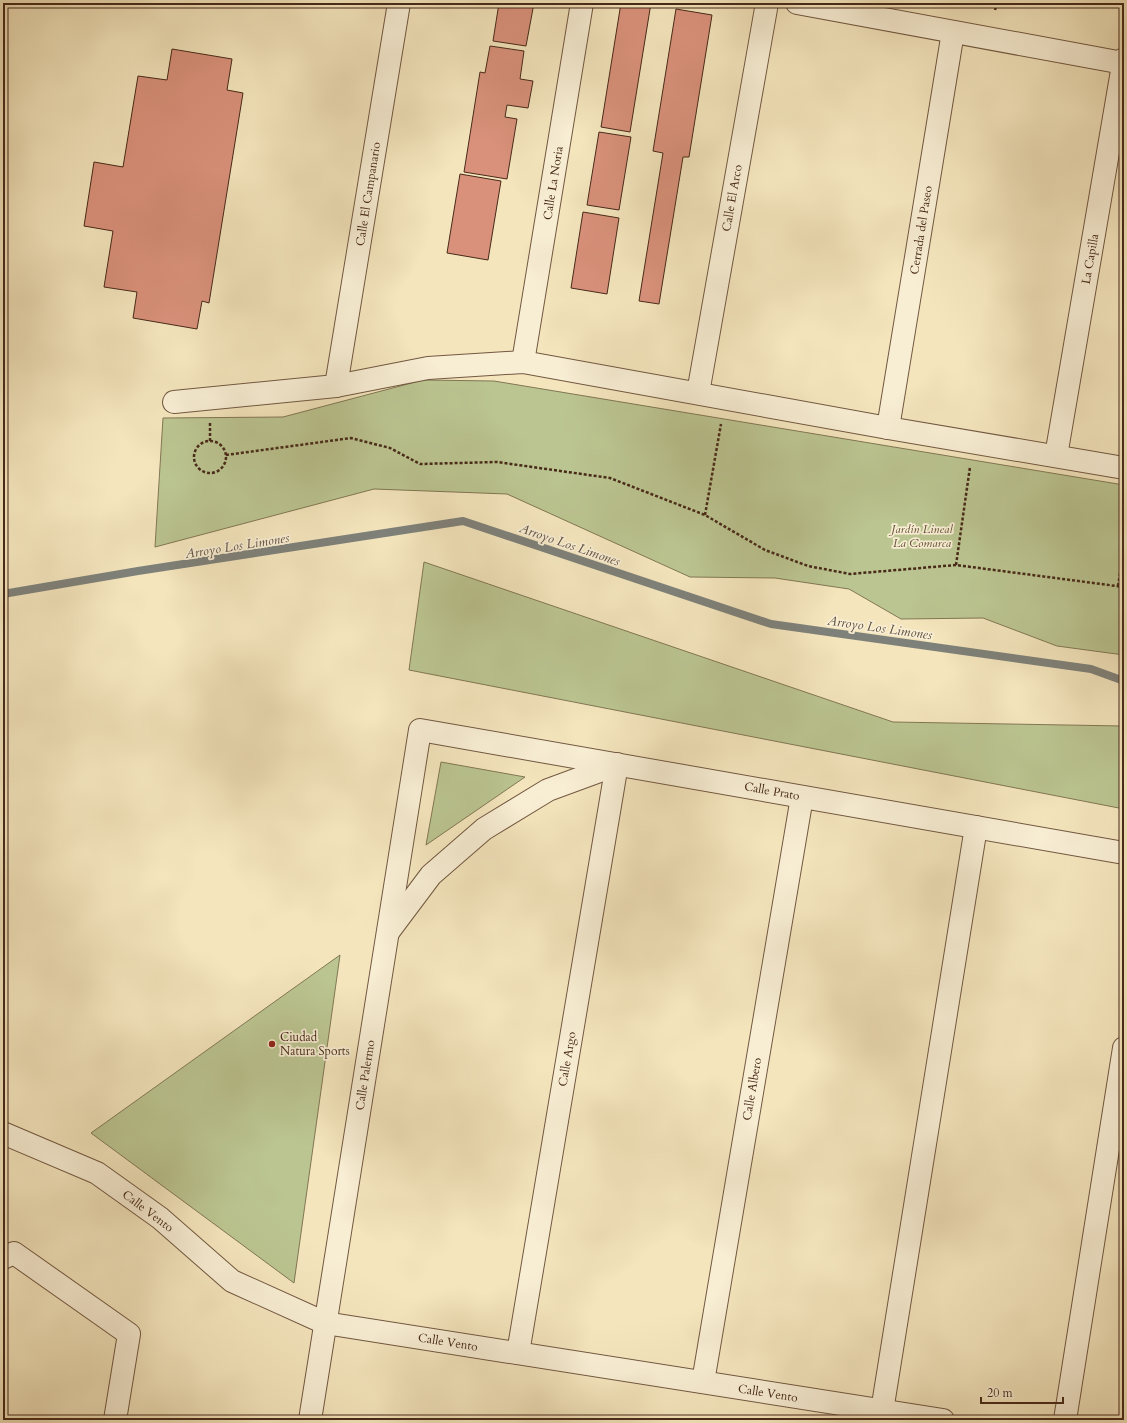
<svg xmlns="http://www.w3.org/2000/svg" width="1127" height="1423" font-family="Cardo,serif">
  <rect width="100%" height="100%" fill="#f4e5bd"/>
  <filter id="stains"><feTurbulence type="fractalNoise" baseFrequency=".005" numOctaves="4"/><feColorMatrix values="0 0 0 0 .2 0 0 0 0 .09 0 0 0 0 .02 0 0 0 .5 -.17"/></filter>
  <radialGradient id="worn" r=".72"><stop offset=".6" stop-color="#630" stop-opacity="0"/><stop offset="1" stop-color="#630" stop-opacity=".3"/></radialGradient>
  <g fill="#bbc591" stroke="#817754">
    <path d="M423 380 494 381 1124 485V655L1057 646 983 618 901 619 849 589 775 578 690 577 507 494 374 489 155 547 163 418 283 417Z"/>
    <path d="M424 562 893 722 1123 726 1124 809 409 670Z"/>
    <path d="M441 762 525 777 426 845Z"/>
    <path d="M340 955 294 1283 91 1133Z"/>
  </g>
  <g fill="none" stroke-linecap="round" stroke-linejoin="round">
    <path stroke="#7e817a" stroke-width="8" d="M3 594 138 571 463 521 771 624 1091 669 1124 681"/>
  </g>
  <g fill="#d9917b" stroke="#472918">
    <path d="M499 3H534L526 46 493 41Z"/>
    <path d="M621 3H651L630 132 601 127Z"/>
    <path d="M676 9 712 15 689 157H683L659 304 639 301 663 153 653 151Z"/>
    <path d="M490 46 524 51 520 79 533 81 528 108 507 105 505 117 517 119 507 179 464 172 480 72 485 73Z"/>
    <path d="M172 49 232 59 227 90 243 93 209 303 202 301 197 329 133 318 137 292 104 287 113 231 84 226 94 162 123 167 138 76 167 80Z"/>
    <path d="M599 132 631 137 619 210 587 205Z"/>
    <path d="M460 174 501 181 488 260 447 253Z"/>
    <path d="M583 212 619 218 607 294 571 288Z"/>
  </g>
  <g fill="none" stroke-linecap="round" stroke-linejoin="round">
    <g stroke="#725841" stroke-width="24">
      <g id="street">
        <path d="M797 3 1123 63"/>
        <path d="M523 362 582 3"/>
        <path d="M336 386 399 3"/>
        <path d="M698 393 767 3"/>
        <path d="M174 402 336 386 428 368 523 362 888 428 1124 468"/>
        <path d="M888 428 953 32"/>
        <path d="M1056 456 1124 59"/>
        <path d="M389 931 431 875 484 829 548 790 616 765"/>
        <path d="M3 1133 97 1173 160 1218 232 1281 325 1323 943 1420"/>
        <path d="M3 1258 14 1253 129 1334 115 1420"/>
        <path d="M518 1353 617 764"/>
        <path d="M703 1382 802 797"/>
        <path d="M882 1411 976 827"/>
        <path d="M310 1420 420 730 1124 853"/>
        <path d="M1065 1420 1124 1048"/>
      </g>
    </g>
    <g stroke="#472918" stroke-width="2.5" stroke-dasharray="3 2" stroke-linecap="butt">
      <path d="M995 10 997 3"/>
      <path d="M210 423V441"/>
      <circle cx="210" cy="457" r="16"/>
      <path d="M226 455 351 438 390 448 420 464 497 462 610 478 705 515 765 550 808 566 850 574 956 565 1124 587"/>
      <path d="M705 515 721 424"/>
      <path d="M956 565 970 467"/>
      <path d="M1118 586 1124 549"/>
    </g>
    <use href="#street" stroke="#f8eed4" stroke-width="22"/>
  </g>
  <circle fill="#8f2418" stroke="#f8eed4" stroke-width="1.5" cx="272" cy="1044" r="4"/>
  <g text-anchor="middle" stroke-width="3.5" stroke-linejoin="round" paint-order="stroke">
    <g font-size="12" fill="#472918" stroke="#f8eed4">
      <text transform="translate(553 183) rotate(-81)" y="4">Calle La Noria</text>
      <text transform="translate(368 194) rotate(-81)" y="4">Calle El Campanario</text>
      <text transform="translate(732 198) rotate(-80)" y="4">Calle El Arco</text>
      <text transform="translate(921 230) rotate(-81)" y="4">Cerrada del Paseo</text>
      <text transform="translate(1090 259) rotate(-80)" y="4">La Capilla</text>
      <text transform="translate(772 791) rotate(10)" y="4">Calle Prato</text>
      <text transform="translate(567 1059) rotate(-80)" y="4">Calle Argo</text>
      <text transform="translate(365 1075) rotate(-81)" y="4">Calle Palermo</text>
      <text transform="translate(752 1089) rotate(-80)" y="4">Calle Albero</text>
      <text transform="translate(148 1211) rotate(37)" y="4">Calle Vento</text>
      <text transform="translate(448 1342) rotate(9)" y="4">Calle Vento</text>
      <text transform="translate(768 1393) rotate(9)" y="4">Calle Vento</text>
    </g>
    <g font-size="12" font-style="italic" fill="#645036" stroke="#f8eed4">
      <text x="922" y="533">Jardín Lineal<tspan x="922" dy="14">La Comarca</tspan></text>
    </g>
    <g font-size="12" fill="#472918" stroke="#f8eed4" text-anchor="start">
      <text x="280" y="1041">Ciudad<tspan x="280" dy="14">Natura Sports</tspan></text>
    </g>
    <g font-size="13" font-style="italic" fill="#5e4e41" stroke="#f8eed4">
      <text transform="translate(570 544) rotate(19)" y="5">Arroyo Los Limones</text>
      <text transform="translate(237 545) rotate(-9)" y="5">Arroyo Los Limones</text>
      <text transform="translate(880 627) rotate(8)" y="5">Arroyo Los Limones</text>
    </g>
  </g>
  <rect width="1127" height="1423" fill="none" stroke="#f4e5bd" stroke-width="16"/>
  <rect x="4" y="4" width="1119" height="1415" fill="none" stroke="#472918" stroke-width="2"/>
  <rect x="8" y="8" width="1111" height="1407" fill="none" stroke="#472918"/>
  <path d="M981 1397v6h82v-6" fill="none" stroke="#472918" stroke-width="2"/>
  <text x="987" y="1397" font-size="12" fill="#472918" stroke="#f8eed4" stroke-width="3" paint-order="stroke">20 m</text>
  <rect width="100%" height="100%" filter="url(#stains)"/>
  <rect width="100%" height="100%" fill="url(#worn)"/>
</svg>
